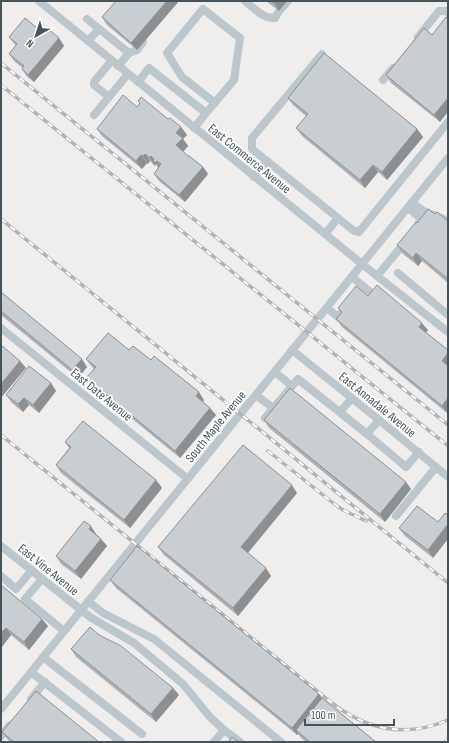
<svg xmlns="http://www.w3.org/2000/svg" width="449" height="743" font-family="'Sofia Sans Condensed',sans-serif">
  <rect width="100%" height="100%" fill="#f0eded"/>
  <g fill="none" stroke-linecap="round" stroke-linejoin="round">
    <g stroke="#bbc7cd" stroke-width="8">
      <path d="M39 1 362 264 448 332"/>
      <path d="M245 1C254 8 263 19 275 18L279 11 288 1"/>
      <path d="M87 19 129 53"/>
      <path d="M418 37 439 11H446L448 13"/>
      <path d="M88 41 99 29"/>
      <path d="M118 66 129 53 137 50 143 42"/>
      <path d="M383 80 393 68"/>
      <path d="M138 82 149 68 206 113 194 128"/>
      <path d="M109 97 94 85V82L112 60"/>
      <path d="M206 113 234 80 240 38 203 9 167 53 182 77 215 103"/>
      <path d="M94 115 128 74"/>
      <path d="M267 161 252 149V138L322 54"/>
      <path d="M254 177 267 161 338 218 325 234"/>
      <path d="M412 202C417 206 421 210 426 212 434 216 441 216 448 222"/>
      <path d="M408 208 419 217 420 220 416 229"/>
      <path d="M338 218 354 231 359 232 448 122"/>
      <path d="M398 273 448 315"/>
      <path d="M377 276 406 241"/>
      <path d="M352 277 373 294"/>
      <path d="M354 298 364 287"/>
      <path d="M327 308 338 317 345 309"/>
      <path d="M1 328 188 479"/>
      <path d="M292 350 379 420 448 477"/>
      <path d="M275 372 292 386"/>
      <path d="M256 395 273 408"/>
      <path d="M340 412 352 398"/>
      <path d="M265 418 298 379 367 434 406 467 419 452"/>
      <path d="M367 434 379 420"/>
      <path d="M396 516 436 467"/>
      <path d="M1 546 90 617 134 643 183 684 210 717 224 730 240 742"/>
      <path d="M1 576 16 589 32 570"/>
      <path d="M42 579 25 599 64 631"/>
      <path d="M88 601 103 613 154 639 281 742"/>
      <path d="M43 657 142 734"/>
      <path d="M31 672 121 742"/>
      <path d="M31 699 45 682"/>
      <path d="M1 709 448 158"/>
      <path d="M1 736 10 725"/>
      <path d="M214 742 224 730"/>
    </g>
    <g stroke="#afb4b8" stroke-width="3.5">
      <g id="rail">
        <path d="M1 63 448 425"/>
        <path d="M1 85 448 446"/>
        <path d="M1 219 448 583"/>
        <path d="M1 435 332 703C367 730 406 738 448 720"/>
        <path d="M268 451 333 503 343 510 366 521"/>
        <path d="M445 742 448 738"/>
      </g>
    </g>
    <use href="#rail" stroke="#fff" stroke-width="2" stroke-dasharray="6" stroke-linecap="butt"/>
  </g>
  <g fill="#adb1b5">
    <path d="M116 1H179L137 50 107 25 102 17Z"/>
    <path d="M266 1H287L279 11Z"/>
    <path d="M424 28 440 122 391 83 386 75Z"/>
    <path d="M42 32 59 38 64 46 34 82 27 77 22 69 23 68 15 62 9 54 16 46 9 37Z"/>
    <path d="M288 98 417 129 423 137 387 180 378 172 365 188 302 136 296 128 306 116 293 105Z"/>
    <path d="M138 101 181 127 187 135 183 139 188 146 183 152 203 167 208 174 185 202 159 181 154 174 158 168 156 164 155 166 150 161 148 164 147 163 142 169 102 136 97 129 137 107 140 103Z"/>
    <path d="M435 214 448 221V283L422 261 418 266 402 253 397 245 417 223Z"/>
    <path d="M1 292 87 367 78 378 1 315Z"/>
    <path d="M368 296 428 330 426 332 447 413 342 327 336 319 341 313 338 308Z"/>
    <path d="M129 350 151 360 204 400 203 402 216 415 180 458 92 386 86 378 94 369 92 367 86 359Z"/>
    <path d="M51 383 56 391 39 413 29 405 23 412 12 403 6 395Z"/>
    <path d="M264 420 406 482 411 489 385 522 269 428Z"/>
    <path d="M65 442 156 480 162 488 130 528 61 473 56 465 69 448Z"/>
    <path d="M297 493 248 553 271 576 238 616 164 555 158 547Z"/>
    <path d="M438 522 433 558 405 536 399 528Z"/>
    <path d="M96 534 107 546 81 579 61 564 56 556Z"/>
    <path d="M110 580 319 694 323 699 376 742H306L301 738 298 734 297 735 116 588Z"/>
    <path d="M1 585 48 626 29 650 11 635 1 648Z"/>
    <path d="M99 635 173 688 179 695 156 722 76 657 71 649Z"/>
    <path d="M2 732 99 742H10L8 740Z"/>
  </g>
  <g fill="#8d9093">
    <path d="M167 1H179L137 50 131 43Z"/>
    <path d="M276 1H287L279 11 274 3Z"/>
    <path d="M59 38 64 46 34 82 28 75Z"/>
    <path d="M448 98V112L440 122 434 115Z"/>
    <path d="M181 127 187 135 183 139 188 146 182 153 176 145V133Z"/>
    <path d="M417 129 423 137 387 180 382 172Z"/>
    <path d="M145 154 150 161 148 164 143 156Z"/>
    <path d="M141 155 147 163 142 169 136 161Z"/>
    <path d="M151 156 155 162 153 161 156 164 155 166 150 158Z"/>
    <path d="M157 161 162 169 161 170 156 163Z"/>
    <path d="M373 165 378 172 365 188 360 180Z"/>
    <path d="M203 167 208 174 185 202 179 195Z"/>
    <path d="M416 253 422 261 418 266 413 258Z"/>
    <path d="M422 323 428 330 425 334 419 327Z"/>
    <path d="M448 353V368L442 361Z"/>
    <path d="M82 359 87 367 78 378 72 370Z"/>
    <path d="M20 361 26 368 1 398V384Z"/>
    <path d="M51 383 56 391 39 413 33 405Z"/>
    <path d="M199 392 204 400 201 404 196 396Z"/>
    <path d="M24 398 29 405 23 412 18 404Z"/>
    <path d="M448 398V412L447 413 442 406Z"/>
    <path d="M210 408 216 415 180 458 175 451Z"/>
    <path d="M156 480 162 488 130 528 124 520Z"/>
    <path d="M406 482 411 489 385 522 380 514Z"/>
    <path d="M292 485 297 493 246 555 241 547Z"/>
    <path d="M448 524V539L433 558 428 550Z"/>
    <path d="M91 526 96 534 94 537 89 529Z"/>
    <path d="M101 539 107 546 81 579 75 571Z"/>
    <path d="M266 568 271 576 238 616 233 608Z"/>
    <path d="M42 619 48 626 29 650 24 642Z"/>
    <path d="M6 628 11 635 1 648V633Z"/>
    <path d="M173 688 179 695 156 722 151 714Z"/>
    <path d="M319 694 324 702 296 730 298 734 297 735 292 728Z"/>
  </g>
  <g fill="#c9ced2" stroke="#8d9093">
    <path d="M116 1H167L131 43 102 17Z"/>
    <path d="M271 1H276L274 3Z"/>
    <path d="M446 17 448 19V98L434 115 386 75 424 28 432 35Z"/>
    <path d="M25 18 42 32 46 27 59 38 28 75 22 69 24 66 9 54 17 44 9 37Z"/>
    <path d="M324 53 417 129 382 172 373 165 360 180 296 128 308 114 288 98Z"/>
    <path d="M123 95 137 107 140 103 138 101 141 97 168 119 170 118 181 127 176 133 183 138 176 145 188 156H189L203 167 179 195 154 174 161 164 157 161 156 163 153 161 154 159 151 156 150 158 145 154 143 156 141 155 136 161 97 129Z"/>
    <path d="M428 209 435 214 437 212 448 221V279L416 253 413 258 397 245 416 222 417 223Z"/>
    <path d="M377 285 422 323 419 327 448 350V353L442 361 448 366V398L442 406 336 319 342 312 338 308 356 286 368 296Z"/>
    <path d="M1 292 82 359 72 370 1 311Z"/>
    <path d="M108 333 129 350 133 346 151 360 154 356 199 392 196 396 210 408 175 451 86 378 96 367 86 359Z"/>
    <path d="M1 345 20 361 1 384Z"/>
    <path d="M29 366 51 383 33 405 24 398 18 404 6 395Z"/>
    <path d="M290 388 406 482 380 514 264 420Z"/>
    <path d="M83 421 156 480 124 520 56 465 71 447 65 442Z"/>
    <path d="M243 445 292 485 241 547 266 568 233 608 158 547Z"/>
    <path d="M417 506 438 522 445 513 448 515V524L428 550 399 528Z"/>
    <path d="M84 521 91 526 89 529 101 539 75 571 56 556Z"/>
    <path d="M137 546 319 694 292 728 110 580Z"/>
    <path d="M1 585 42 619 24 642 6 628 1 633Z"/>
    <path d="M90 627 99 635 121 646 173 688 151 714 71 649Z"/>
    <path d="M36 691 99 742H14L2 732Z"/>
    <path d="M322 698 376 742H310L296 730Z"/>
    <path d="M232 737 239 742H228Z"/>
  </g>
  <g text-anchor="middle" stroke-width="3.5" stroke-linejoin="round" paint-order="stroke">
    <g font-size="13" fill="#45545b" stroke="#fff">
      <text transform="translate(250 158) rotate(39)" y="5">East Commerce Avenue</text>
      <text transform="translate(102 394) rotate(39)" y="5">East Date Avenue</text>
      <text transform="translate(378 404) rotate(39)" y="5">East Annadale Avenue</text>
      <text transform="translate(215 426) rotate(-51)" y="5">South Maple Avenue</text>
      <text transform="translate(49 569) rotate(39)" y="5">East Vine Avenue</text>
    </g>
  </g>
  <rect width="449" height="743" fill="none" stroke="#45545b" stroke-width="4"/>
  <g transform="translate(36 36) rotate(219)" stroke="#ffffff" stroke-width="3" paint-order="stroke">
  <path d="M0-3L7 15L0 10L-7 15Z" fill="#45545b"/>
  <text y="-6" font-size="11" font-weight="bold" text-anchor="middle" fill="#45545b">N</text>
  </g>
  <path d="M305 719v6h89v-6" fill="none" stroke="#45545b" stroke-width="2"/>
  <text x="311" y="719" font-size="12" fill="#45545b" stroke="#ffffff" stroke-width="3" paint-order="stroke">100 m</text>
</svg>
